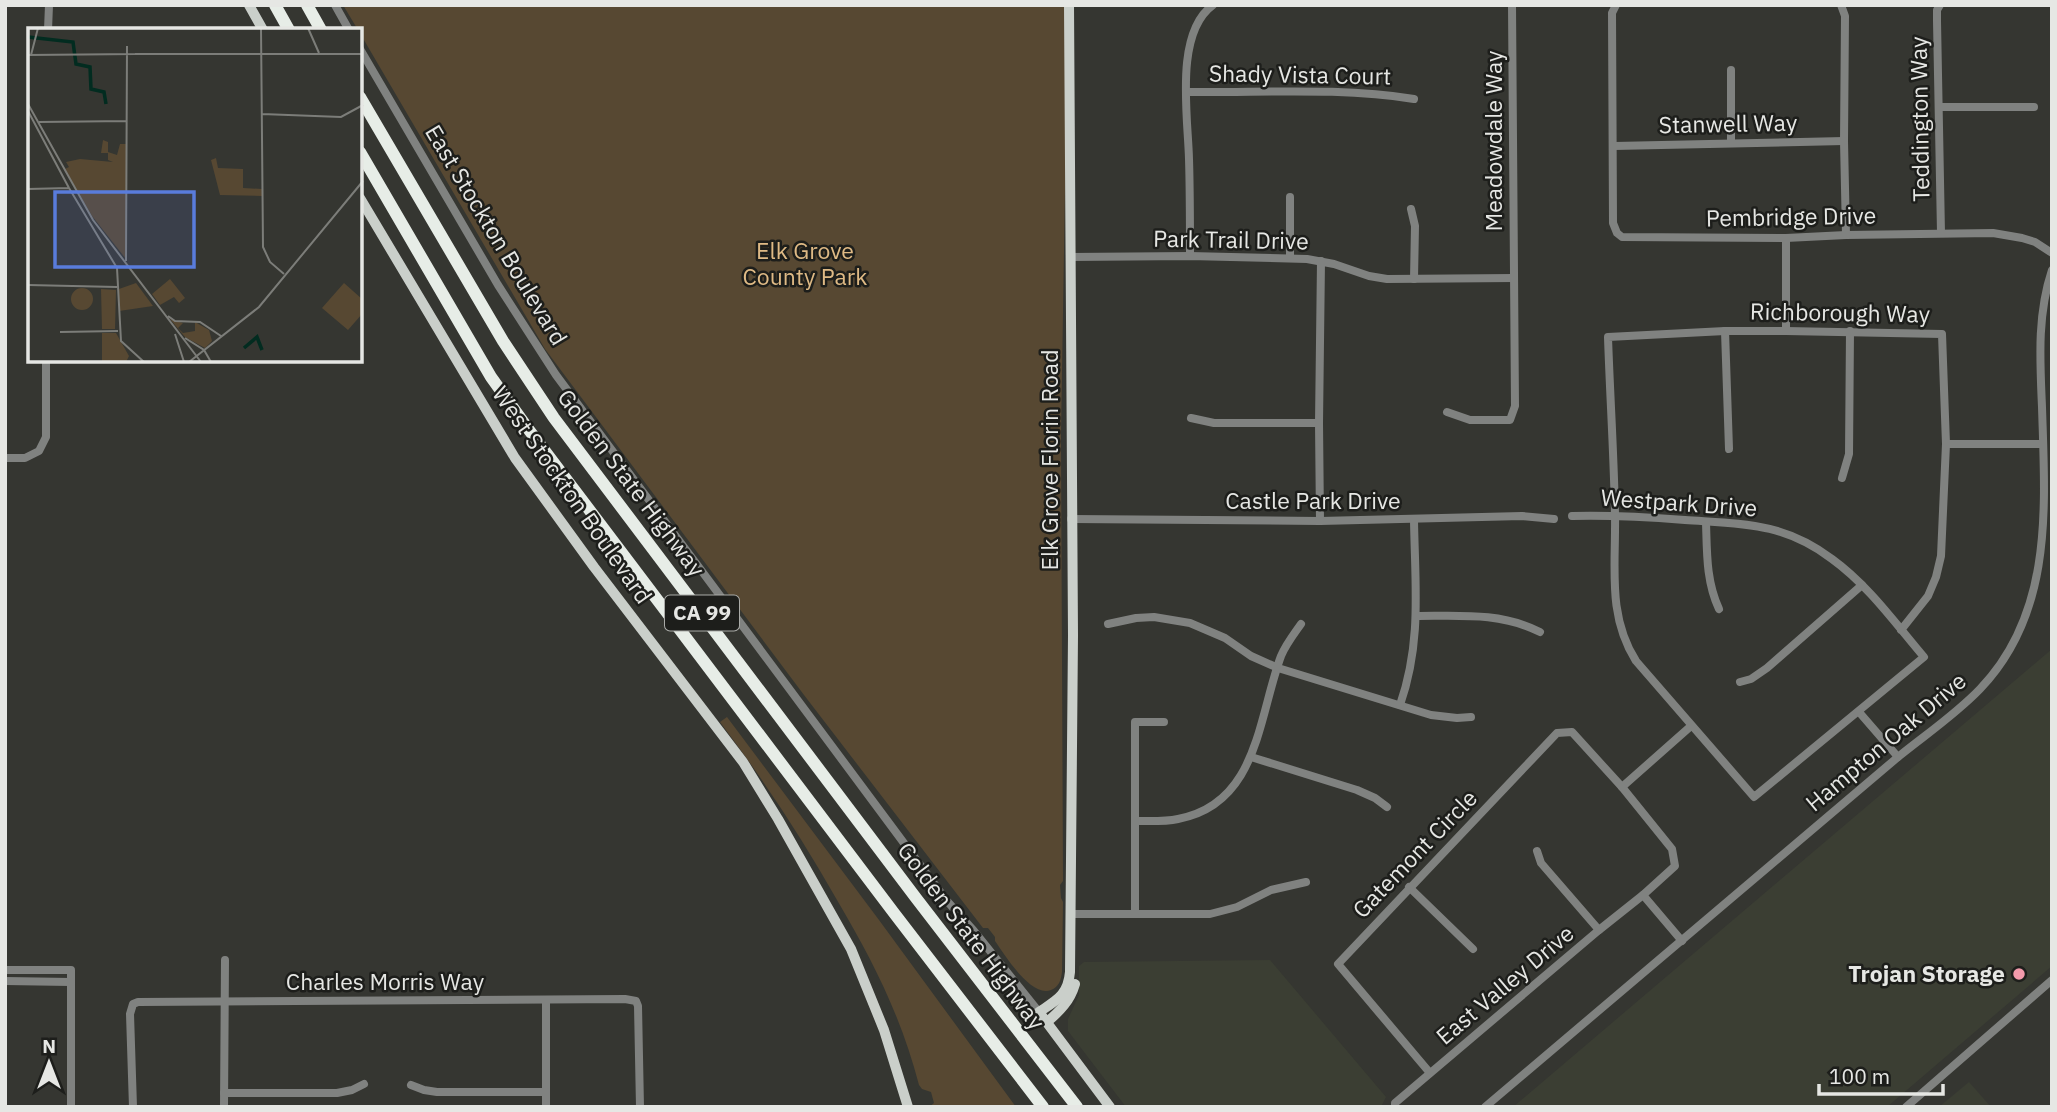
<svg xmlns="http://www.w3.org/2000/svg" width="2057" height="1112" font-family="'IBM Plex Sans',sans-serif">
  <rect width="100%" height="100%" fill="#353631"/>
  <g fill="#3b3e33">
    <path d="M2052 649V966L1887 1107H1513Z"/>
    <path d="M1270 960 1386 1097 1381 1107H1126L1068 1031V1019L1079 995V966L1084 962Z"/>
    <path d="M1969 1082 1991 1107H1939Z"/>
  </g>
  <g fill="#574832">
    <path d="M343 5H1065V190L1061 435 1063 881 1060 885 1061 898 1063 902 1062 972C1061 980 1059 987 1051 990 1031 998 1005 955 995 941V937L988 928H983L804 695 545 349 361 35 360 30H358Z"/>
    <path d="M727 717 879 920 1016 1107H929L934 1103 931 1092 922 1089 919 1085C901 1016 873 961 837 900 802 838 763 779 720 722Z"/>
  </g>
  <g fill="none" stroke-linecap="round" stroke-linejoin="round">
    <g stroke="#808280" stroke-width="8">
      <path d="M335 5 349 30"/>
      <path d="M1616 5 1612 13 1613 223 1617 233 1622 237 1786 238 1846 235 1993 233 2022 238 2035 242 2052 253"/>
      <path d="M1841 5 1845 16 1844 141 1846 235"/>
      <path d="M1940 5 1937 10V21L1941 233"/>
      <path d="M48 30 49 5"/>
      <path d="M360 49 498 285 556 375 947 901 974 931 1039 1012"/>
      <path d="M1731 70V143"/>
      <path d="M1186 92C1261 93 1339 87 1414 99"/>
      <path d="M1940 107H2034"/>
      <path d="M1614 146 1844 141"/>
      <path d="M1411 209 1415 226 1414 279"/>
      <path d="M1786 238V331"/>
      <path d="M1190 256C1190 224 1190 191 1189 159 1188 117 1174 33 1213 5"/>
      <path d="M1070 257 1190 256 1307 259 1334 264 1369 276 1387 279 1514 278"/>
      <path d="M1290 258V197"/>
      <path d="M1725 331 1729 449"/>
      <path d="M1447 412 1470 420H1510L1515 406 1512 5"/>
      <path d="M1191 418 1214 423H1319"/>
      <path d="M1946 444H2043"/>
      <path d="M5 458H25L39 451 46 437V360"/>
      <path d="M1842 478 1849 454 1850 331"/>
      <path d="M1572 516C1610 515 1647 517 1685 520 1742 524 1783 522 1832 559 1868 585 1895 623 1924 657L1754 797 1636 661C1607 615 1616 567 1615 515 1614 456 1610 397 1608 337L1725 331H1786L1942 334 1946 444 1941 556 1936 577 1928 596 1901 630"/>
      <path d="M1071 519 1320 521 1522 516 1554 519"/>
      <path d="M1320 521 1319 423 1321 261"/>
      <path d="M1706 522C1707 552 1706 581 1719 609"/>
      <path d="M1416 616C1458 616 1501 612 1540 632"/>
      <path d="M1108 624 1136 618 1154 617 1190 623 1225 638 1251 656 1278 668 1431 715 1457 718 1471 717"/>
      <path d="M1740 682 1751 679 1767 668 1862 585"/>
      <path d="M1400 705C1422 642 1415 585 1414 520"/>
      <path d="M1859 712 1898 757"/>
      <path d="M1251 757 1357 790 1375 798 1387 807"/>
      <path d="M1622 787 1691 726"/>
      <path d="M1135 821C1149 821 1164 822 1178 819 1258 804 1258 718 1281 656 1286 644 1294 634 1301 624"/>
      <path d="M1537 851 1541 863 1599 930"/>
      <path d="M1409 887 1473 949"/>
      <path d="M1643 895 1682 941"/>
      <path d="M1072 914H1210L1237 907 1271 890 1306 882"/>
      <path d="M1135 914V722H1164"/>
      <path d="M5 970H71V1107"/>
      <path d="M5 981 71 982"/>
      <path d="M546 1000V1107"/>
      <path d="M411 1085 424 1090 437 1092H546"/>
      <path d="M224 1093H337L352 1090 364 1084"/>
      <path d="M133 1107 130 1014 133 1004 138 1002 625 999 636 1001 638 1006 640 1107"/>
      <path d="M224 1107 225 960"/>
      <path d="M1395 1107V1103L1599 930 1643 895 1675 866 1672 849 1622 787 1572 732 1557 733 1338 964 1430 1073"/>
      <path d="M1485 1107 1898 757C1925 735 1955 715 1980 689 2054 612 2045 506 2042 407 2040 360 2037 315 2052 270"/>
      <path d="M1906 1107 2052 980"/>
    </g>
    <g stroke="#cacfca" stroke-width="10">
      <path d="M249 5 263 30"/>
      <path d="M1069 5 1073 635 1070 972C1068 995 1057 1000 1039 1012L1110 1107"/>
      <path d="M360 198 515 458 594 567 743 762 778 819 851 949 884 1030 908 1107"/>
      <path d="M1047 1022C1060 1011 1070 1001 1075 984"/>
    </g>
    <g stroke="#e7ede7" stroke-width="12">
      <path d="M275 5 289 30"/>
      <path d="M307 5 321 30"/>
      <path d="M360 97 503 341 554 418 916 898 1077 1107"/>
      <path d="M360 152 491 377 529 430 894 913 1043 1107"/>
    </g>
  </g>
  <circle fill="#f39aab" stroke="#1d1e1b" stroke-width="2.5" cx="2019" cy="974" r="7"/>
  <g text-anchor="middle" stroke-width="5" stroke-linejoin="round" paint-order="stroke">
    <rect fill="#1d1e1b" stroke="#aaaba8" stroke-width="2" x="665" y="595.5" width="74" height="35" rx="5"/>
    <g font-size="21" font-weight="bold" fill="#e6e7e4">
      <text x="702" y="620">CA 99</text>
    </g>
    <g font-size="23" fill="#e6e7e4" stroke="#1d1e1b">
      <text transform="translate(1300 75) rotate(1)" y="8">Shady Vista Court</text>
      <text transform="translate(1920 119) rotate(-91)" y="8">Teddington Way</text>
      <text transform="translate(1728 124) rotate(-1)" y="8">Stanwell Way</text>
      <text transform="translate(1494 141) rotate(-90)" y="8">Meadowdale Way</text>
      <text transform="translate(1791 217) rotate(-1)" y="8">Pembridge Drive</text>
      <text transform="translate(496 235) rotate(59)" y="8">East Stockton Boulevard</text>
      <text transform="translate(1231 240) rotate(1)" y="8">Park Trail Drive</text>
      <text transform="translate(1840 313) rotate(1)" y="8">Richborough Way</text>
      <text transform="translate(1050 460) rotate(-90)" y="8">Elk Grove Florin Road</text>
      <text transform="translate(631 483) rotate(53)" y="8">Golden State Highway</text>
      <text transform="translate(572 495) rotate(55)" y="8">West Stockton Boulevard</text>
      <text x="1313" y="509">Castle Park Drive</text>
      <text transform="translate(1679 503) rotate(4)" y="8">Westpark Drive</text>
      <text transform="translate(1886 742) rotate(-40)" y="8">Hampton Oak Drive</text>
      <text transform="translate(1415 854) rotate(-46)" y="8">Gatemont Circle</text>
      <text transform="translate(971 936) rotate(53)" y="8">Golden State Highway</text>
      <text x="385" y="990">Charles Morris Way</text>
      <text transform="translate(1505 985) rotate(-40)" y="8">East Valley Drive</text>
    </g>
    <g font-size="23" fill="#dfba85" stroke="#1d1e1b">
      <text x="805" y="259">Elk Grove<tspan x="805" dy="26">County Park</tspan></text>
    </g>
    <g font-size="23" font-weight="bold" fill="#e6e7e4" stroke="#1d1e1b" text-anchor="end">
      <text x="2005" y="982">Trojan Storage</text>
    </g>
  </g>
  <g transform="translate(28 28)">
    <rect width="334" height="334" fill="#353631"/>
    <path d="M75 112 80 114V124L89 127 92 116H98V231L64 188 37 141 41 139 38 134 52 131 85 134 80 132V125H73ZM188 130 190 140 215 141V160L234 161V168L192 167 183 132ZM142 251 157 270 151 275 146 269 132 277 124 266ZM108 255 125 278 91 283V261ZM316 255 334 271V286L320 302 294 280ZM43 271a11 11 0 1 1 22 0a11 11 0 1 1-22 0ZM73 261 88 262 87 301H74ZM142 291 155 295 150 300 155 305 167 303V294L181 302 184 313 177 320 157 309ZM74 305H88L101 328 98 334H74Z" fill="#574832"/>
    <path fill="none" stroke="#022c20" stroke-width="3.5" d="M0 9 45 14 48 36 62 39 63 61 76 64 78 76M216 320 229 309 234 322"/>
    <path fill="none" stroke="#7c7d79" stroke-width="2" d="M233 0 235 219 242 234 256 246M280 0 291 25M107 26H149M147 26H335M0 27 108 26M3 27 10 0M0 76 65 192 173 334M0 83 41 160M234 86 313 89 335 77M11 94 99 93M0 161 41 160 89 240 93 313 116 334M98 233 99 18M0 257 89 259M140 288 147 293 172 294 193 308M32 304 90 303M147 306 156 334M157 310 176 322 183 334M161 334 231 279 335 153"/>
    <path fill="#597cdc" fill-opacity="0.15" stroke="#597cdc" stroke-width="3.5" d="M27 164H166V239H27Z"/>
    <rect width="334" height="334" fill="none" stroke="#e6e7e4" stroke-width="3.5"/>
  </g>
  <rect width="2057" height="1112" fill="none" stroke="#e6e7e4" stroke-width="14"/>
  <g transform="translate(49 1063)" stroke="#1d1e1b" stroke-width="5" paint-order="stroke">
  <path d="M0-5L12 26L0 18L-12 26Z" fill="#e6e7e4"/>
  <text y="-10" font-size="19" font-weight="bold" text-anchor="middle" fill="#e6e7e4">N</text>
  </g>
  <path d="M1819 1084v10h124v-10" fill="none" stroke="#e6e7e4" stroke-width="3.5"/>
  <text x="1829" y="1084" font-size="21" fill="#e6e7e4" stroke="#1d1e1b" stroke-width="5" paint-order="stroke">100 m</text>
</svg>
